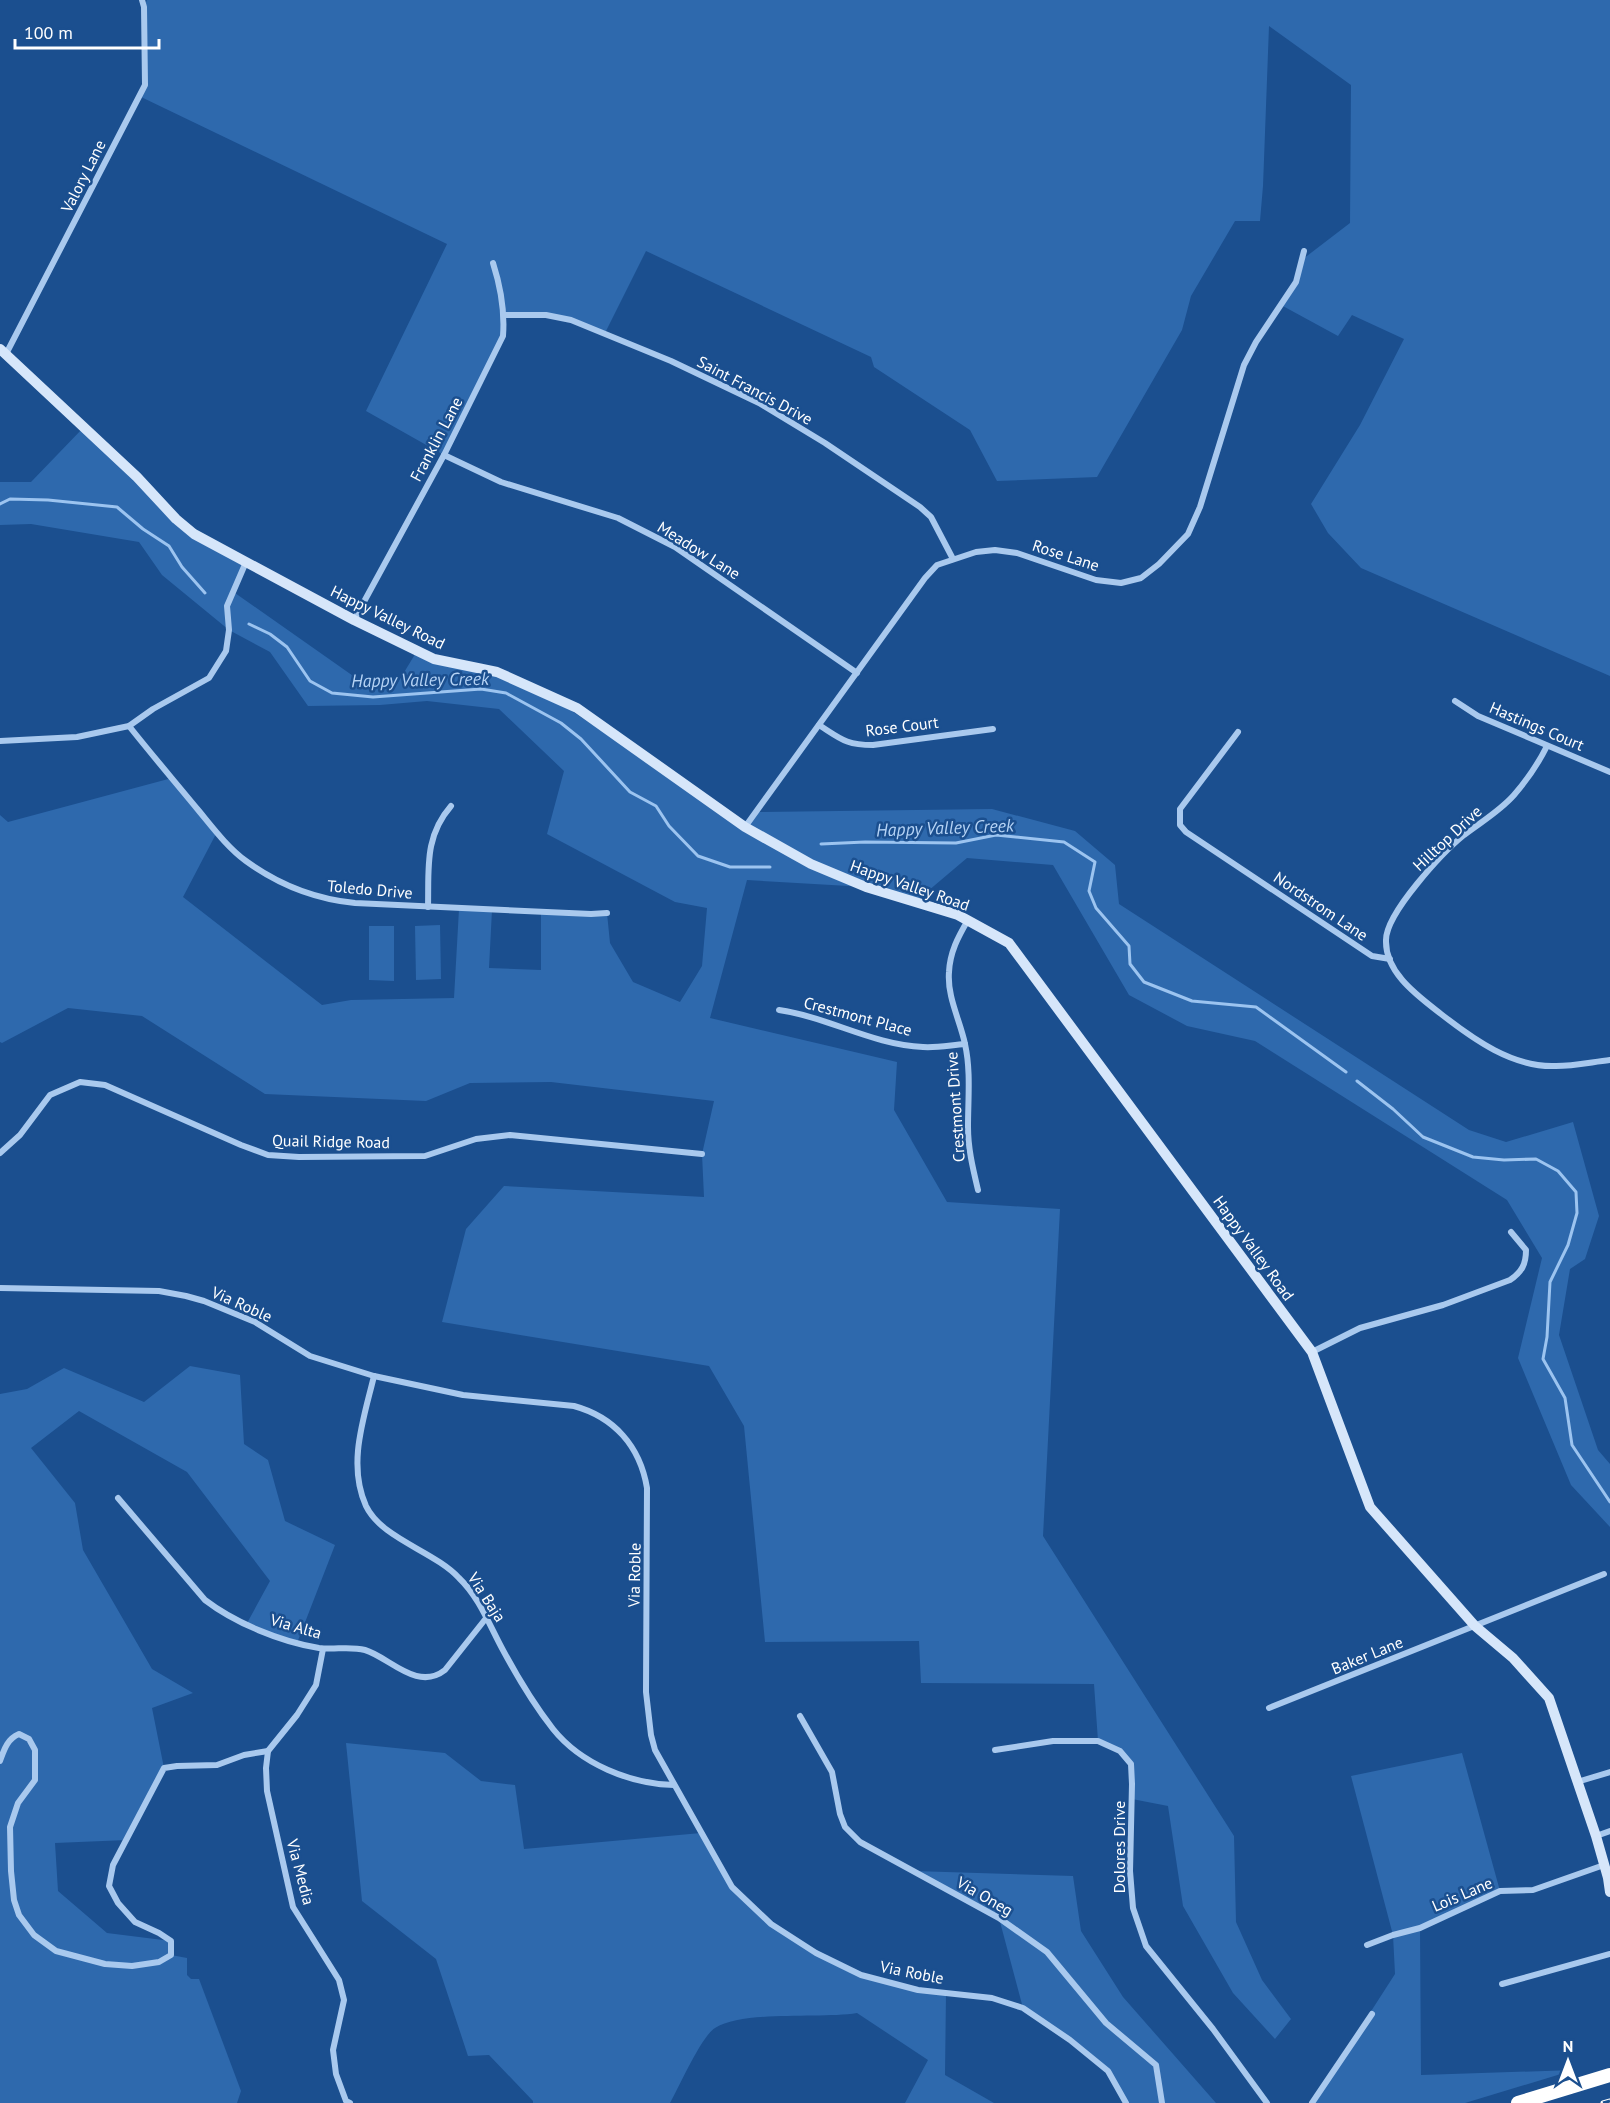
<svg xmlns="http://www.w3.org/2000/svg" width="1610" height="2103" font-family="'PT Sans',sans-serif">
  <rect width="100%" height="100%" fill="#1b4f8f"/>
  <g fill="#2e69ad">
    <path d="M147 0H1610V676L1361 568 1328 533 1311 504 1360 425 1404 339 1352 315 1338 336 1281 305 1296 282 1303 259 1350 223 1351 85 1269 26 1263 186 1260 221H1235L1191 296 1182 330 1097 477 997 481 970 430 874 367 871 357 646 251 605 333 546 315H505L503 336 444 455 366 411 447 244 139 96 145 85 144 7Z"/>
    <path d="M84 427 176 519 246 562 235 593 366 685 397 684 417 651 497 672 545 693 745 827 756 812 992 809 1075 831 1115 865 1119 904 1469 1130 1506 1142 1573 1122 1599 1216 1585 1259 1570 1269 1559 1335 1598 1450 1610 1464V1527L1571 1485 1518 1358 1542 1258 1507 1200 1255 1041 1187 1026 1129 995 1053 865 967 858 915 902 866 887 747 880 710 1018 897 1062 894 1110 947 1202 1060 1209 1043 1536 1234 1836 1236 1922 1262 1980 1291 2019 1275 2039 1233 1993 1183 1906 1168 1806 1132 1799C1131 1760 1135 1758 1098 1741L1094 1684 921 1683 919 1641 765 1642 744 1426 709 1366 442 1322 466 1229 504 1186 704 1197 702 1154 714 1101 551 1082 470 1083 426 1101 265 1094 142 1016 68 1008 2 1043 0 1042V815L8 822 172 778 217 832 183 897 322 1005 351 1000 454 998 459 909 492 910 489 968 541 970V912L607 913 610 943 633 982 680 1002 702 966 707 908 675 902 547 834 564 771 499 709 427 701 380 705 308 706 270 652 229 630 162 575 139 542 31 524 0 525V482H31Z"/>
    <path d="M440 925 441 979 416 980 415 926Z"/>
    <path d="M369 926H394V981L369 980Z"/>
    <path d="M190 1366 240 1375 244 1444 268 1460 285 1521 335 1545 297 1643 246 1625 270 1581 187 1472 79 1411 31 1448 75 1503 83 1550 152 1669 193 1693 152 1708 164 1768 127 1840 55 1843 58 1891 107 1933 171 1941V1955L187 1958V1975L191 1979H199L241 2091 237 2103H0V1394L27 1389 64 1368 144 1402Z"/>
    <path d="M346 1743 445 1753 481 1781 515 1785 524 1849 701 1833 732 1887 772 1924 816 1953 861 1975 946 1993 945 2075 994 2103H905L928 2060 857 2013C820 2019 744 2010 715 2028 701 2037 679 2087 670 2103H533V2101L489 2055 468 2056 436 1959 362 1901Z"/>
    <path d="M1462 1753 1500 1891 1420 1928 1421 2075 1574 2070 1465 2103H1312L1395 1974 1393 1935 1351 1776Z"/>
    <path d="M914 1871 1073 1876 1081 1931 1123 1997 1216 2103H1126L1108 2071 1023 2008 999 1918Z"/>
  </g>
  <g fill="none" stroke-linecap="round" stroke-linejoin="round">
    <g stroke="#9cc4f0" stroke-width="3">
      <path d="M0 504 10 499 48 500 117 507 143 529 169 546 182 567 205 593"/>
      <path d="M249 624 270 634 287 647 310 681 332 693 373 697 481 689 506 693 561 723 581 739 630 792 656 806 669 826 698 856 730 867H770"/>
      <path d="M821 844 865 842 956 843 996 835 1064 842 1095 862 1089 891 1096 908 1129 946 1130 964 1144 982 1192 1001 1256 1007 1346 1072"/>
      <path d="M1357 1081 1393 1109 1423 1137 1473 1157 1504 1160 1536 1159 1558 1171 1576 1192 1577 1213 1568 1245 1550 1282 1547 1337 1543 1359 1565 1398 1572 1445 1610 1502"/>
    </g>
    <g stroke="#a9c9ee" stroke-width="6">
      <path d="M505 315H546L571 320 671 361 759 403 825 443 920 507 931 517 953 559"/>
      <path d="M6 354 145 85 144 7 142 0"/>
      <path d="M444 455 501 482 618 518 675 547 857 673"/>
      <path d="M354 620 444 455 503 336C505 310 501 288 493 263"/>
      <path d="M1455 701 1478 716 1610 772"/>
      <path d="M819 725C841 739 846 745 873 745L993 729"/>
      <path d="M129 726C152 755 176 783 199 811 213 828 228 848 246 861 279 885 315 899 355 903L591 914 607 913"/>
      <path d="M1238 732 1180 809V825L1186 832 1372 956 1390 959"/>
      <path d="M0 741 77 737 129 726 153 709 209 678 226 651 229 630 227 606 246 562"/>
      <path d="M1547 746C1538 764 1527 780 1514 795 1500 811 1481 822 1464 835 1443 852 1386 913 1386 940 1385 973 1418 996 1441 1014 1473 1039 1513 1068 1556 1066 1574 1066 1592 1062 1610 1060"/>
      <path d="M745 827 925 578 937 565 976 552 995 550 1017 553 1096 580 1121 583 1141 578 1159 564 1188 534 1200 507 1244 365 1256 342 1296 282 1304 251"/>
      <path d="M428 907C429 869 424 837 451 806"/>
      <path d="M968 920C958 937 950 952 949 972 947 997 960 1020 965 1044 971 1071 968 1099 968 1127 968 1149 973 1169 978 1190"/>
      <path d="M779 1010C828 1017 873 1045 923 1047 937 1048 951 1045 965 1044"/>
      <path d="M0 1153 20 1135 50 1095 80 1082 105 1085 241 1145 268 1155 299 1157 425 1156 476 1139 510 1135 702 1154"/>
      <path d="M0 1288 159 1291 186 1296 204 1301 255 1322 310 1356 374 1376 463 1395 574 1406C614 1417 640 1446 647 1488L646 1692 651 1735 655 1750 732 1887 771 1924 816 1953 861 1975 918 1990 992 1998 1023 2008 1070 2040 1108 2071 1126 2103"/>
      <path d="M1312 1352 1360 1328 1443 1305 1510 1280C1522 1272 1526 1264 1526 1250L1511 1232"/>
      <path d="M374 1376C364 1418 347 1464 366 1506 382 1539 434 1551 459 1578 480 1598 490 1627 504 1652 518 1678 535 1706 553 1729 581 1764 630 1784 674 1785"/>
      <path d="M118 1498 205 1600C235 1623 281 1642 319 1648 334 1650 350 1646 365 1650 389 1657 417 1692 445 1670L487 1617"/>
      <path d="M323 1649 316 1685 297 1715 268 1751 266 1768 267 1791 293 1907 339 1980 344 2000 333 2050 336 2074 346 2101 350 2103"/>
      <path d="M1269 1708 1604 1574"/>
      <path d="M800 1716 832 1772 840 1814 845 1827 860 1842 999 1918 1047 1952 1106 2023 1156 2065 1162 2103"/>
      <path d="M995 1750 1053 1741H1098L1120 1751 1131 1764 1132 1784 1130 1871 1133 1908 1146 1946 1213 2029 1267 2103"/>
      <path d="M0 1761C4 1750 7 1739 19 1734L29 1739 35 1750V1780L18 1803 10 1827 11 1871 14 1900 19 1915 34 1935 56 1951 105 1964 132 1966 159 1962 171 1955V1941L159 1933 135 1922 118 1903 109 1886 113 1865 164 1768 177 1766 217 1765 244 1755 268 1751"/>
      <path d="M1577 1782 1610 1772"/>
      <path d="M1596 1836 1610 1831"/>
      <path d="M1367 1945 1393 1935 1420 1928 1500 1891 1533 1890 1604 1865"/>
      <path d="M1502 1984 1610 1954"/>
      <path d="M1312 2103 1372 2014"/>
    </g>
    <path stroke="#d6e6fa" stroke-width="10" d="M0 349 137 477 176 519 194 534 354 620 434 659 497 672 577 708 745 827 811 864 866 887 958 915 1009 943 1312 1352 1370 1507 1475 1626 1513 1658 1549 1698 1596 1836 1608 1878 1610 1892"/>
    <path stroke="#fff" stroke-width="14" d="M1518 2103 1610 2075"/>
    <g stroke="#fff" stroke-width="5">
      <path id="rail" d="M1603 2103 1610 2101"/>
    </g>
    <use href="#rail" stroke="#1b4f8f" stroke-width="3" stroke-dasharray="9" stroke-linecap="butt"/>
  </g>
  <g text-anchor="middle" stroke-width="5" stroke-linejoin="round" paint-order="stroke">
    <g font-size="16" fill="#fff" stroke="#1b4f8f">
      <text transform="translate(83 176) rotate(-63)" y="6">Valory Lane</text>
      <text transform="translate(755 390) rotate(28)" y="6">Saint Francis Drive</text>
      <text transform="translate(436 439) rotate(-62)" y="6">Franklin Lane</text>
      <text transform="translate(699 550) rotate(32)" y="6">Meadow Lane</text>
      <text transform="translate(1066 555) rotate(18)" y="6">Rose Lane</text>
      <text transform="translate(388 617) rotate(26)" y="6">Happy Valley Road</text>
      <text transform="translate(902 726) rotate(-7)" y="6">Rose Court</text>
      <text transform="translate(1537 726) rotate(23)" y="6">Hastings Court</text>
      <text transform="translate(1447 838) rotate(-43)" y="6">Hilltop Drive</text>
      <text transform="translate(910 885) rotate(19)" y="6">Happy Valley Road</text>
      <text transform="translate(370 889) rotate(5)" y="6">Toledo Drive</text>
      <text transform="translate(1321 906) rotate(34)" y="6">Nordstrom Lane</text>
      <text transform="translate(858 1016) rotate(15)" y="6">Crestmont Place</text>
      <text transform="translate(955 1107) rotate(-94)" y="6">Crestmont Drive</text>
      <text transform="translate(331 1141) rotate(1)" y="6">Quail Ridge Road</text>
      <text transform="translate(1254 1248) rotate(54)" y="6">Happy Valley Road</text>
      <text transform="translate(242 1304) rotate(24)" y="6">Via Roble</text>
      <text transform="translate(634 1575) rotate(-89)" y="6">Via Roble</text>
      <text transform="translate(487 1597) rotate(57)" y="6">Via Baja</text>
      <text transform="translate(296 1626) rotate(16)" y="6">Via Alta</text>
      <text transform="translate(1367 1655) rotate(-22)" y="6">Baker Lane</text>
      <text transform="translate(1119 1847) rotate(-90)" y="6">Dolores Drive</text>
      <text transform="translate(301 1872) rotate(75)" y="6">Via Media</text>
      <text transform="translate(1462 1894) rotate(-23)" y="6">Lois Lane</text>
      <text transform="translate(985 1896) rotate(30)" y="6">Via Oneg</text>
      <text transform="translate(912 1972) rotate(11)" y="6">Via Roble</text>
    </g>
    <g font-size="18" font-style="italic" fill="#b5d3f5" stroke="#1b4f8f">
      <text transform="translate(420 680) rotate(-1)" y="6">Happy Valley Creek</text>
      <text transform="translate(945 828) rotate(-2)" y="6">Happy Valley Creek</text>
    </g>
  </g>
  <g transform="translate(1568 2061)" stroke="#1b4f8f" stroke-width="4.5" paint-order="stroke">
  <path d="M0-4.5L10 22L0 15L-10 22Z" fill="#ffffff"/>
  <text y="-9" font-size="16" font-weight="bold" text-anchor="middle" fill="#ffffff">N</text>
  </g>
  <path d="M15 39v9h144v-9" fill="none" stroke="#ffffff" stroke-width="3"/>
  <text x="24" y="39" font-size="18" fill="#ffffff" stroke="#1b4f8f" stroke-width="4.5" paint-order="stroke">100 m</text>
</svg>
